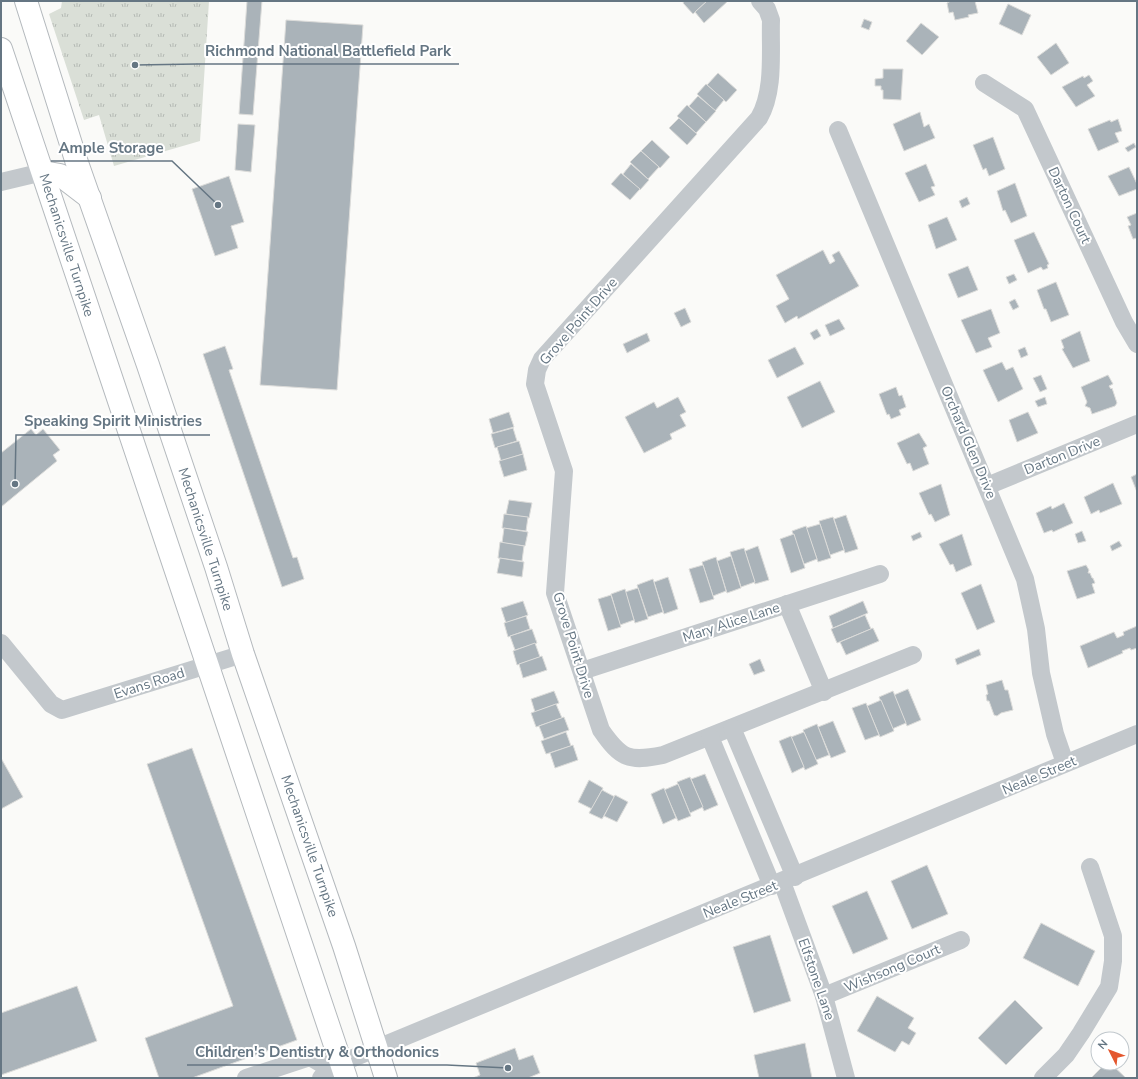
<svg xmlns="http://www.w3.org/2000/svg" width="1138" height="1079" font-family="'Nunito Sans',sans-serif">
  <defs>
    <pattern id="park-tufts" width="24" height="20" patternUnits="userSpaceOnUse"><rect width="24" height="20" fill="#dadfd7"/><path d="M3 7l-1-3M5 7V3M7 7l1-3M15 17l-1-3M17 17v-4M19 17l1-3" fill="none" stroke="#b4b9b4"/></pattern>
  </defs>
  <rect width="100%" height="100%" fill="#fafaf8"/>
  <path fill="url(#park-tufts)" d="M62 1H209L200 141 114 166 99 115 84 120 49 14 61 8Z"/>
  <g fill="#aab3b9" stroke="#dcdcda">
    <path d="M247 1H262L253 115 239 114Z"/>
    <path d="M684 1H707L693 14 683 3Z"/>
    <path d="M707 1H728L704 23 695 12Z"/>
    <path d="M951 1H975L978 13 968 15 969 17 955 20 953 12 949 13 947 3Z"/>
    <path d="M1008 4 1031 15 1022 35 999 24Z"/>
    <path d="M864 19 872 22 869 30 861 27Z"/>
    <path d="M286 20 363 25 337 390 260 385Z"/>
    <path d="M921 23 939 37 922 55 906 41Z"/>
    <path d="M1056 43 1069 63 1051 75 1037 57Z"/>
    <path d="M883 69H903L901 100 883 99V90H881V86H875V79L883 78Z"/>
    <path d="M718 73 737 90 726 102 707 85Z"/>
    <path d="M1089 75 1093 81 1087 85 1095 96 1076 107 1062 87 1083 76 1084 78Z"/>
    <path d="M706 84 724 100 715 111 697 94Z"/>
    <path d="M698 96 716 111 706 122 689 106Z"/>
    <path d="M687 105 706 122 696 133 677 116Z"/>
    <path d="M920 112 924 127 929 124 935 138 904 151 893 124Z"/>
    <path d="M679 118 697 134 687 145 669 128Z"/>
    <path d="M1118 119 1122 131 1115 133 1119 142 1098 151 1088 129 1110 120 1111 122Z"/>
    <path d="M238 124 255 125 251 172 235 170Z"/>
    <path d="M993 137 1005 169 989 176 986 168 983 170 973 145Z"/>
    <path d="M652 140 670 157 660 168 641 151Z"/>
    <path d="M1134 143 1136 147 1128 152 1125 148Z"/>
    <path d="M641 151 659 167 648 179 630 162Z"/>
    <path d="M631 164 649 180 640 190 623 174Z"/>
    <path d="M926 164 935 186 931 187 935 195 919 202 905 173Z"/>
    <path d="M1129 167 1137 184V189L1119 196 1108 176Z"/>
    <path d="M621 173 640 189 630 200 611 184Z"/>
    <path d="M229 176 244 222 231 226 238 248 215 256 192 189Z"/>
    <path d="M1015 183 1027 216 1011 223 1005 210 1003 211 997 191Z"/>
    <path d="M967 197 970 204 962 208 959 201Z"/>
    <path d="M1137 213V238L1133 239 1128 226 1131 225 1127 217Z"/>
    <path d="M947 217 957 240 936 249 928 225Z"/>
    <path d="M1034 232 1049 264 1047 265 1048 268 1043 270 1041 267 1028 273 1014 240Z"/>
    <path d="M823 250 830 264 835 261 832 255 839 251 859 286 798 319 797 316 785 323 776 306 789 299 776 275Z"/>
    <path d="M968 266 978 290 958 298 948 274Z"/>
    <path d="M1014 274 1017 280 1009 284 1006 277Z"/>
    <path d="M1056 282 1069 315 1051 322 1046 309H1044L1037 290Z"/>
    <path d="M1015 299 1019 307 1013 310 1009 302Z"/>
    <path d="M685 308 691 322 681 327 674 313Z"/>
    <path d="M991 309 1000 333 988 338 992 347 976 353 961 320Z"/>
    <path d="M839 319 845 329 830 336 825 325Z"/>
    <path d="M817 329 821 336 814 340 810 333Z"/>
    <path d="M1080 331 1090 361 1073 368 1062 349 1064 348 1061 340Z"/>
    <path d="M647 333 650 341 627 353 623 344Z"/>
    <path d="M225 346 233 369 229 370 293 558 297 557 304 579 282 587 203 354Z"/>
    <path d="M795 347 804 364 777 378 768 360Z"/>
    <path d="M1025 347 1028 355 1021 358 1018 350Z"/>
    <path d="M1002 362 1006 370 1013 367 1023 389 998 402 983 370Z"/>
    <path d="M1041 375 1047 389 1040 392 1033 378Z"/>
    <path d="M1108 375 1113 384 1109 386 1111 389 1112 388 1117 403 1115 406 1092 414 1090 408 1085 406 1087 402 1081 387Z"/>
    <path d="M820 381 835 412 802 428 787 397Z"/>
    <path d="M896 387 899 396 902 395 906 407 899 410 901 415 891 419 889 414 887 415 879 394Z"/>
    <path d="M678 397 686 412 680 415 686 426 670 434 672 439 644 453 625 417 654 402 657 408Z"/>
    <path d="M1045 397 1047 404 1038 407 1035 401Z"/>
    <path d="M509 412 514 427 493 433 489 419Z"/>
    <path d="M1028 412 1038 433 1017 442 1009 420Z"/>
    <path d="M513 428 517 441 495 448 491 434Z"/>
    <path d="M31 429 36 435 43 429 60 450 53 455 57 461 1 507V453Z"/>
    <path d="M919 433 927 446 923 448 929 464 913 471 910 463 907 464 897 443Z"/>
    <path d="M519 441 523 454 501 461 497 447Z"/>
    <path d="M523 454 527 470 504 477 499 461Z"/>
    <path d="M1137 474V492L1131 477Z"/>
    <path d="M1113 483 1122 504 1100 513 1099 510 1091 514 1084 497Z"/>
    <path d="M941 484 950 515 935 522 931 514 929 515 919 493Z"/>
    <path d="M509 500 532 503 529 518 506 514Z"/>
    <path d="M1064 503 1073 523 1053 532 1052 530 1044 533 1036 513 1051 506 1052 509Z"/>
    <path d="M504 514 528 517 526 531 502 528Z"/>
    <path d="M846 515 858 549 845 553 834 519Z"/>
    <path d="M833 517 844 550 830 555 819 521Z"/>
    <path d="M820 524 831 558 818 562 806 528Z"/>
    <path d="M806 526 817 559 804 564 792 531Z"/>
    <path d="M504 528 528 532 525 546 502 543Z"/>
    <path d="M1082 531 1086 541 1078 543 1075 534Z"/>
    <path d="M920 532 922 537 913 541 911 536Z"/>
    <path d="M794 534 805 568 791 573 780 539Z"/>
    <path d="M962 534 972 565 956 572 953 564 950 565 939 544Z"/>
    <path d="M1119 541 1122 546 1112 551 1110 546Z"/>
    <path d="M500 542 524 546 522 561 498 558Z"/>
    <path d="M758 546 769 580 755 584 745 551Z"/>
    <path d="M744 548 755 582 741 587 730 552Z"/>
    <path d="M731 556 741 588 727 593 717 561Z"/>
    <path d="M716 557 726 591 713 596 702 562Z"/>
    <path d="M500 558 524 562 522 577 497 573Z"/>
    <path d="M703 565 714 599 700 603 689 569Z"/>
    <path d="M1086 565 1089 570 1088 573H1090L1092 578H1093L1095 583 1092 584 1095 593 1077 599 1067 571Z"/>
    <path d="M668 577 678 609 664 614 654 582Z"/>
    <path d="M653 579 663 612 648 617 637 585Z"/>
    <path d="M981 584 995 622 977 630 961 593Z"/>
    <path d="M638 588 648 619 635 623 625 592Z"/>
    <path d="M625 589 634 620 620 625 611 594Z"/>
    <path d="M611 595 621 627 608 631 598 599Z"/>
    <path d="M523 601 528 615 506 623 501 608Z"/>
    <path d="M863 601 868 613 833 628 829 616Z"/>
    <path d="M865 615 871 629 837 643 831 629Z"/>
    <path d="M526 616 530 629 508 637 504 623Z"/>
    <path d="M1137 626V648L1131 650 1130 648 1122 651 1123 653 1088 668 1080 646 1114 632 1117 638 1124 635 1123 632Z"/>
    <path d="M873 628 879 641 846 655 840 642Z"/>
    <path d="M532 629 537 643 515 650 510 636Z"/>
    <path d="M535 643 540 657 517 665 513 651Z"/>
    <path d="M979 649 981 655 957 665 955 659Z"/>
    <path d="M542 656 547 670 523 678 519 664Z"/>
    <path d="M760 659 765 671 754 675 749 664Z"/>
    <path d="M1002 680 1005 690H1008L1013 710 1001 713 997 716 994 715 989 701H987L986 695 988 694 986 685Z"/>
    <path d="M908 689 921 720 907 726 894 695Z"/>
    <path d="M554 691 559 703 535 712 531 699Z"/>
    <path d="M893 691 906 723 892 729 879 697Z"/>
    <path d="M881 700 894 731 880 737 867 706Z"/>
    <path d="M866 703 879 735 865 740 852 708Z"/>
    <path d="M556 704 562 718 536 727 531 713Z"/>
    <path d="M564 717 569 730 544 739 539 726Z"/>
    <path d="M833 721 846 752 831 758 818 727Z"/>
    <path d="M817 724 829 755 816 760 803 730Z"/>
    <path d="M566 732 571 746 546 754 541 741Z"/>
    <path d="M804 732 818 764 805 770 791 737Z"/>
    <path d="M791 736 804 767 792 773 779 741Z"/>
    <path d="M573 745 578 760 555 768 550 753Z"/>
    <path d="M192 748 297 1040 192 1078H159L145 1038 233 1006 147 764Z"/>
    <path d="M1 758 23 797 1 809Z"/>
    <path d="M705 774 718 805 704 811 691 779Z"/>
    <path d="M690 777 703 807 690 813 677 782Z"/>
    <path d="M589 780 603 788 592 809 578 802Z"/>
    <path d="M678 784 691 816 678 821 664 790Z"/>
    <path d="M664 788 676 818 663 824 651 794Z"/>
    <path d="M602 790 615 797 602 819 589 813Z"/>
    <path d="M615 795 628 802 617 822 604 816Z"/>
    <path d="M927 865 948 914 912 929 891 881Z"/>
    <path d="M867 891 888 939 853 954 832 906Z"/>
    <path d="M1041 923 1095 951 1078 986 1023 958Z"/>
    <path d="M770 935 791 1001 754 1013 733 947Z"/>
    <path d="M77 986 97 1041 1 1075V1013Z"/>
    <path d="M877 996 914 1018 908 1028 916 1033 909 1045 902 1041 895 1052 857 1031Z"/>
    <path d="M1015 1000 1043 1028 1006 1065 978 1038Z"/>
    <path d="M805 1043 812 1078H759L754 1055Z"/>
    <path d="M515 1048 519 1060 533 1055 540 1073 528 1078H473L480 1075 476 1063Z"/>
    <path d="M1106 1063H1110L1126 1078H1091Z"/>
  </g>
  <g fill="none" stroke-linecap="round" stroke-linejoin="round">
    <g stroke="#b4b9bd" stroke-width="24">
      <g id="highway">
        <path d="M26 1 76 160 148 365 216 567 243 654 344 946 386 1078"/>
        <path d="M1 49 346 1078"/>
        <path d="M43 172 60 175 90 198"/>
      </g>
    </g>
    <g stroke="#c3c8cc" stroke-width="18">
      <path d="M760 1 767 9 771 20C770 51 775 90 759 118L542 359 537 370 535 384 564 471 555 593 601 730C621 759 629 762 663 755L913 655"/>
      <path d="M984 83 1025 109 1124 322 1137 344"/>
      <path d="M838 130 1025 579 1036 629 1041 673 1055 734 1065 763"/>
      <path d="M1 182 43 172"/>
      <path d="M987 486 1137 424"/>
      <path d="M787 604 824 692"/>
      <path d="M1 643 51 704 62 710 243 654"/>
      <path d="M582 671 880 574"/>
      <path d="M732 728 795 877"/>
      <path d="M710 737 772 886"/>
      <path d="M782 882 824 996 846 1078"/>
      <path d="M824 996 961 940"/>
      <path d="M246 1078 310 1057 329 1068"/>
      <path d="M321 1078 329 1068 1137 734"/>
      <path d="M1043 1078 1066 1055 1081 1033 1109 987 1113 961V936L1090 867"/>
    </g>
    <use href="#highway" stroke="#fff" stroke-width="22"/>
  </g>
  <g text-anchor="middle" stroke-width="4" stroke-linejoin="round" paint-order="stroke">
    <g font-size="14" fill="#657683" stroke="#fff">
      <text transform="translate(1070 205) rotate(65)" y="5">Darton Court</text>
      <text transform="translate(67 245) rotate(72)" y="5">Mechanicsville Turnpike</text>
      <text transform="translate(578 321) rotate(-49)" y="5">Grove Point Drive</text>
      <text transform="translate(969 442) rotate(67)" y="5">Orchard Glen Drive</text>
      <text transform="translate(1062 455) rotate(-22)" y="5">Darton Drive</text>
      <text transform="translate(206 539) rotate(72)" y="5">Mechanicsville Turnpike</text>
      <text transform="translate(731 622) rotate(-18)" y="5">Mary Alice Lane</text>
      <text transform="translate(574 645) rotate(73)" y="5">Grove Point Drive</text>
      <text transform="translate(149 683) rotate(-18)" y="5">Evans Road</text>
      <text transform="translate(1039 775) rotate(-23)" y="5">Neale Street</text>
      <text transform="translate(310 846) rotate(71)" y="5">Mechanicsville Turnpike</text>
      <text transform="translate(740 899) rotate(-22)" y="5">Neale Street</text>
      <text transform="translate(892 968) rotate(-23)" y="5">Wishsong Court</text>
      <text transform="translate(817 979) rotate(71)" y="5">Elfstone Lane</text>
    </g>
  </g>
  <path fill="none" stroke="#657683" stroke-width="1.5" d="M135 65L197 64H459M218 205L172 161H51M15 484L16 435H210M508 1068L447 1065H187"/>
  <g fill="#657683" stroke="#fff" stroke-width="1.5">
    <circle cx="135" cy="65" r="4"/>
    <circle cx="218" cy="205" r="4"/>
    <circle cx="15" cy="484" r="4"/>
    <circle cx="508" cy="1068" r="4"/>
  </g>
  <g font-size="15" text-anchor="middle" font-weight="bold" fill="#657683" stroke="#fff" stroke-width="4" stroke-linejoin="round" paint-order="stroke">
    <text x="328" y="56">Richmond National Battlefield Park</text>
    <text x="111" y="153">Ample Storage</text>
    <text x="113" y="426">Speaking Spirit Ministries</text>
    <text x="317" y="1057">Children's Dentistry &amp; Orthodonics</text>
  </g>
  <rect width="1138" height="1079" fill="none" stroke="#657683" stroke-width="4"/>
  <g transform="translate(1110 1051) rotate(312)"><circle r="19" fill="#ffffff" stroke="#c1c8cd"/>
  <path d="M0-3L7 15L0 10L-7 15Z" fill="#e4572e"/>
  <text y="-6" font-size="11" font-weight="bold" text-anchor="middle" fill="#657683">N</text>
  </g>
</svg>
